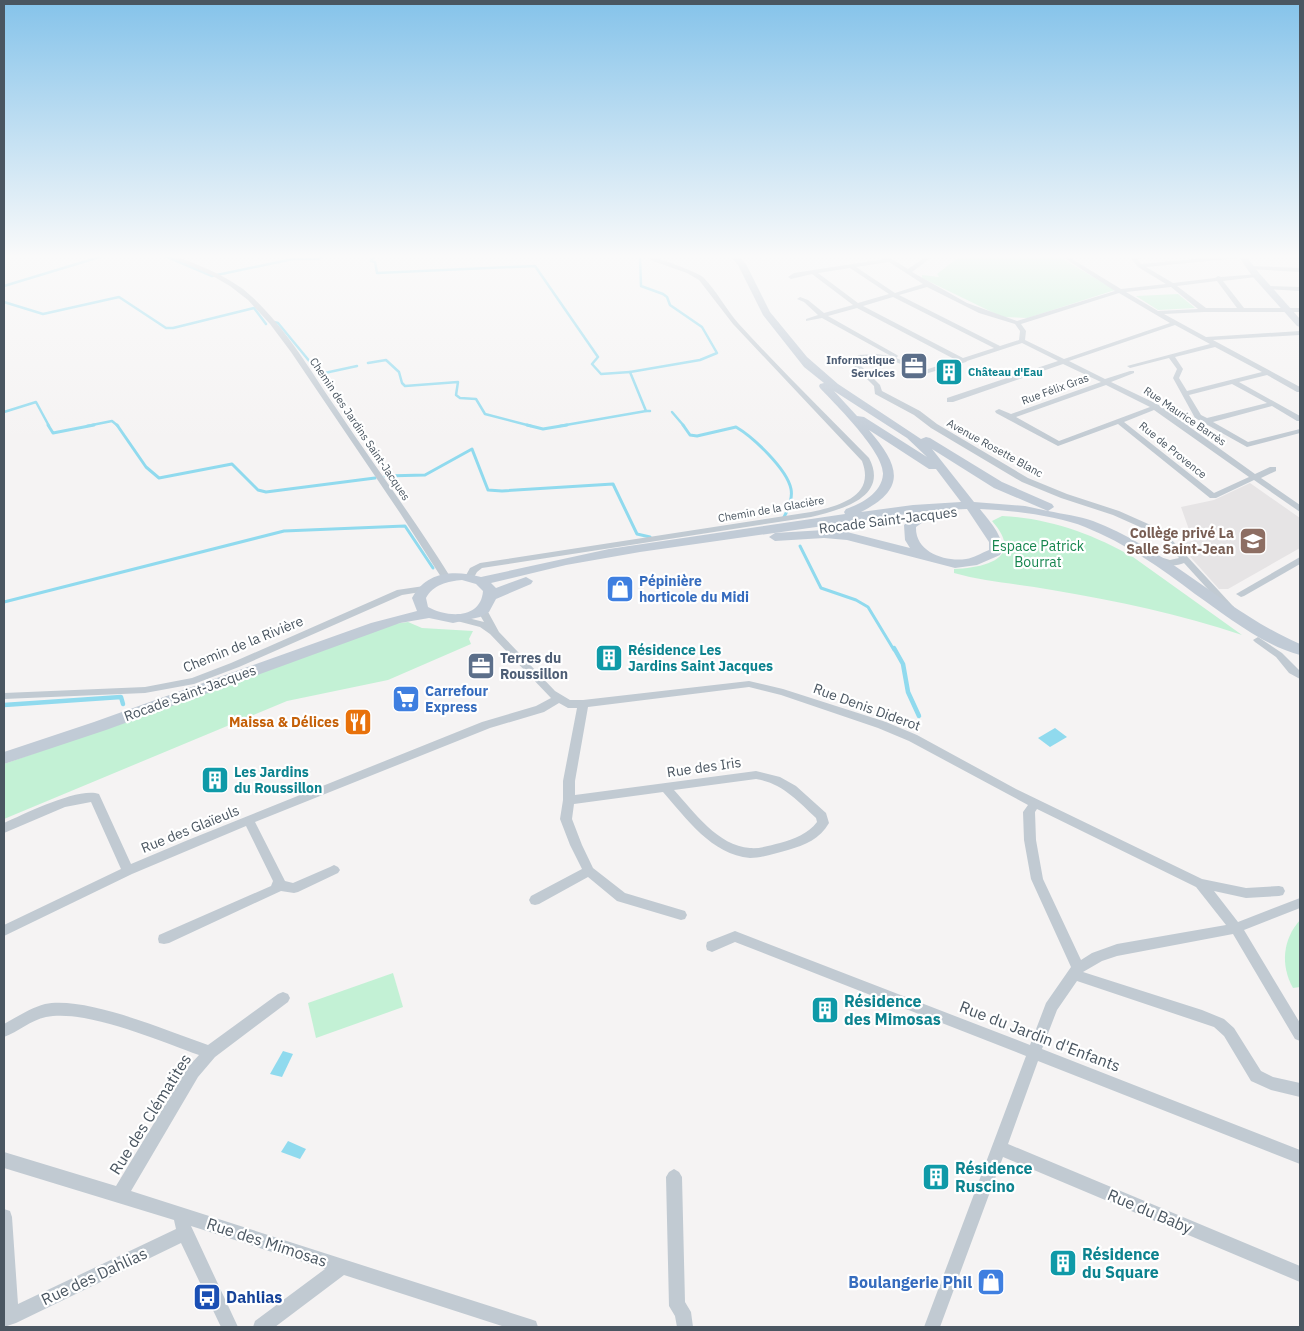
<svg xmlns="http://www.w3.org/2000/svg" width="1304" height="1331" font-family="'IBM Plex Sans',sans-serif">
  <rect width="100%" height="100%" fill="#f5f3f3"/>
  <path fill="#e6e4e5" d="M1250 483 1300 518V548L1228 589H1219L1185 551 1180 543 1193 541 1181 507 1214 500Z"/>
  <g fill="#c3f1d5">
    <path d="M960 256H1058L1115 290 1028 318 1002 317 922 278V275L939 277 937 274Z"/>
    <path d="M1178 294 1195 308 1158 310 1136 296Z"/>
    <path d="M1002 516C1048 518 1093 534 1133 557L1242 635C1180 614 1117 601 1052 590 1020 584 986 582 954 573V569C986 568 1025 558 992 521Z"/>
    <path d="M408 622 422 628 473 631 469 639 471 644 388 680 287 701 4 819V764L231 684 393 624Z"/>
    <path d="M1300 920V987L1293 988C1280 965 1283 939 1300 920Z"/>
    <path d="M393 973 403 1007 316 1038 308 1003Z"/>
  </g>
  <g fill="#90daee">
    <path d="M1055 728 1067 737 1050 747 1038 738Z"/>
    <path d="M283 1051 293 1054 282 1077 270 1074Z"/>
    <path d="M288 1141 306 1149 300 1159 281 1152Z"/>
  </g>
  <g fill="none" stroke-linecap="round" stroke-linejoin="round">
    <g stroke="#90daee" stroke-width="2.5">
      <path d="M165 256 212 276 293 259H318L322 256"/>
      <path d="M375 256 371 261 375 262 377 273 535 266 598 357 592 364 601 374 630 372"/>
      <path d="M640 256 641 286 663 294 667 297 670 305 702 327 717 353 700 360 630 372 646 411H650"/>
      <path d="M4 286 103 256"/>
      <path d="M4 302 43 314 119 297 166 328H173L254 308 266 324"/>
      <path d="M274 322 278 323 320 374 357 366"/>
      <path d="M368 363 386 360 399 372 402 383 405 386 458 382 456 395 460 398 476 399 485 414 531 426"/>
      <path d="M4 412 36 402 49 426"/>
      <path d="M672 412 684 426"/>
      <path d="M87 426 112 421 118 426"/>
      <path d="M560 426 646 411"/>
    </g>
    <g stroke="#90daee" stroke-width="3">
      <path d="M48 425 53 433 94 425"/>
      <path d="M117 425 146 467 159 478 232 464 258 490 266 492 375 478"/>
      <path d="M527 425 543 429 567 425"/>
      <path d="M683 425 690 435 697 436 736 427C753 437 787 469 791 489 793 499 788 510 783 519"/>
      <path d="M385 476 425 475 472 449 488 490 502 491 613 484 637 534 650 537"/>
      <path d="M800 546 821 588 856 600 868 607 894 650"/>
      <path d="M4 602 284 531 405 526 433 568"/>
    </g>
    <g stroke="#90daee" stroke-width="4.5">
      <path d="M894 648 903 664 908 692 919 716"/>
      <path d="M4 705 121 697 123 704"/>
    </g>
    <g fill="#c1cad2" fill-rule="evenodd">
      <path d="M168 256H175C199 265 222 274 243 289 282 321 308 367 336 408 374 465 415 520 451 578L449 580H443L400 513 291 352 270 324 248 300 230 286 211 275Z"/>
      <path d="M646 256C652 255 697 272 703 277 716 290 726 309 738 323 780 369 825 413 869 458 890 498 839 510 811 517L482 568 477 572 473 579H467L465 577 470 568 480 563 811 512C838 506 876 497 862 461L733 324 699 280 687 273 653 261Z"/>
      <path d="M881 256H887L908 269 927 256H933L912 272 967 303 1017 321 1115 291 1061 256H1067L1121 289 1166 284 1138 267 1132 260 1134 256H1140L1138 260 1141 264 1227 256H1242L1239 258 1146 267 1173 283 1215 278 1218 276 1221 277 1258 274V276L1256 277 1223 281 1244 308H1300V312H1204L1164 314 1206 337 1300 331V335L1213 340 1300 387V392H1297L1267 375 1239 382 1300 416V421H1297L1272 406 1213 422 1248 442 1300 429V433L1247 447 1195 418 1173 378 1177 369 1169 358 1130 368 1127 366 1210 344 1175 325 1069 361 1105 379 1130 371H1134V373L1111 382 1159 405 1255 474 1270 467H1276V471L1261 478 1300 505V512L1254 480 1216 498H1210L1118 424 1058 446 996 413 995 411 999 409 1011 414 1101 382 1063 364 953 402H947V398L1058 361 1022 343 967 361 966 362 925 374 891 360 876 358 861 359 858 363 880 385 882 391 920 411 937 424 1028 478 1067 494 1119 511 1155 527 1171 539 1232 605 1234 607 1232 609H1226L1184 563C1175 567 1163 566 1156 560L1160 557 1170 560 1179 558 1165 543 1149 531 1113 515 1061 498 1022 482 931 428 914 415 875 394 874 386 851 363 859 355 876 354 891 356 822 318 806 321V319L818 315 804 302 797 299 800 297 808 300 824 313 853 305 812 274 791 279 788 277 794 273 885 259ZM889 262 923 284 895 293 856 267ZM850 268 889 294 858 303 818 273ZM1217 281 1237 308H1206L1177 286ZM927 287 979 313 1015 324 1020 331 1019 340 1000 346 899 295ZM1171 287 1198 309 1158 311 1126 292ZM1119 293 1170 323 1064 359 1025 340 1026 331 1021 324ZM893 297 994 348 963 358 863 306ZM857 308 956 360 925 370 896 358 898 356 897 355 828 316ZM1215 347 1262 372 1187 391 1179 378 1183 369 1175 357ZM1232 384 1267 403 1207 418 1201 415 1189 395ZM1106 385 1150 407 1059 441 1016 417ZM1154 410 1249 477 1214 493 1124 422Z"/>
      <path d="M1251 266 1300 268V272L1249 269V267Z"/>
      <path d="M1268 286 1300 287V291L1266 289V287Z"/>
      <path d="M1300 557V564L1244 596 1241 597 1236 594Z"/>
      <path d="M424 586 427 587 429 589 427 591 402 595 239 667 194 684 145 693 4 699V693L145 687 192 678 231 663 397 590Z"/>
      <path d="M482 607 487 610 499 632 555 691 570 700H583L749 681 783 689 886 722 917 735 1016 789 1202 879 1246 888 1279 886 1283 887 1285 891 1283 895 1279 896 1246 898 1214 891 1238 922 1300 898V908L1244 930 1300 1023V1041L1295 1039 1233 934 1117 956 1102 961 1083 972 1202 1010 1224 1019 1234 1028 1261 1071 1273 1077 1300 1083V1097L1271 1090 1251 1081 1224 1036 1214 1027 1077 981 1057 1010 1042 1049 1300 1150V1164L1038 1061 1008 1144 1300 1266V1282L1003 1157 940 1327H924L1026 1056 735 942 712 952 707 950 706 946 707 942 735 931 1030 1045 1046 1003 1071 967 1031 879 1024 840 1023 812 1028 805 909 741 878 728 781 695 749 687 588 707 575 781V795L756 771 780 777 796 786 826 813 829 823C820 839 805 845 788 850 776 853 762 858 750 858 712 855 686 818 663 792L574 804 572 819 582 845 593 868 625 893 685 911 687 915 685 919 681 920 617 901 588 877 539 904 535 905 531 904 529 900 531 896 582 869 570 845 560 819 563 800V781L577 708H568L559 703 544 712 490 728 255 822 285 881 293 883 330 867 334 865 338 867 340 870 338 873 298 892 294 893 281 891 169 943 164 944 159 943 158 939 159 935 271 886 273 881 246 826 132 874 4 936V925L121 869 91 802 65 807 4 833V823C25 814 78 787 99 794L131 864 188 840 482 722 536 706 551 698 490 634 480 627 457 621 455 619 460 616 484 622 477 610ZM756 779C782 783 798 801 816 818L817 822C808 834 794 839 780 843 771 845 760 849 750 848 718 846 694 812 674 790ZM1037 809 1196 887 1226 925 1117 944 1092 953 1081 960 1043 879 1036 840 1035 812Z"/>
      <path d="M1258 637 1282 653 1300 671V679L1289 673 1276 657 1255 642 1253 640Z"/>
      <path d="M283 992 288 994 290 998 288 1002 215 1057 198 1077 131 1191 530 1319 536 1321 538 1327H505L344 1275 275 1327H253L255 1321 325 1269 191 1226 238 1327H221L181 1243 16 1323 4 1327V1209L10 1211 12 1217 18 1304 176 1229 174 1220 4 1168V1152L116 1186 188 1067 199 1055C159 1041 87 1009 46 1017 31 1020 18 1032 4 1037V1024C17 1017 30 1008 45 1004 87 996 167 1031 208 1045L278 994Z"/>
      <path d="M674 1169 679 1172 682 1177 685 1302 691 1312 693 1327H677L675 1316 669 1306 666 1177 669 1172Z"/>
    </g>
    <g fill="#c1cbd6" fill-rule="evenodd">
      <path d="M730 256H738L746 264 770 312 807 357 838 384 921 439 926 437 930 438 1002 482 1052 504 1054 507 1048 511C1063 514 1079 516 1093 521 1169 550 1226 612 1300 644V655C1264 646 1225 615 1195 594 1161 568 1125 543 1085 527 1058 516 1010 510 980 509 989 521 1008 540 1000 555L977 565 955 568 847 540 824 538 775 541 769 537 775 533 824 530 847 532 910 548 905 540 904 525 915 516 935 510 640 552 566 565 491 583 496 588 526 577 533 581 531 584 496 599 489 612 480 617 453 623 429 618 400 623 106 730 4 764V752L94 722 371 623 417 611 412 598C427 571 454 570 481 577L609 549 845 514 844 512 846 509C861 504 882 493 883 474 884 452 836 405 820 388L819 386 820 384 824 383 804 367 763 315 738 265ZM834 391 907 438 927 457 864 417 857 416ZM869 430 929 469H936L961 502 913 505 861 512C909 488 898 464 869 430ZM932 449 994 488 1048 511 1025 506 974 502ZM967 509 989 542V550C981 553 974 558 966 559 945 562 915 552 916 527L923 522 944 516 946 513 942 510ZM462 580 476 584 483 591C481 619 448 618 428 607L426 598C433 585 448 581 462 580Z"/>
      <path d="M1238 256H1246L1259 273 1300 319V327L1297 326 1253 277Z"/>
    </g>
  </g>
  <linearGradient id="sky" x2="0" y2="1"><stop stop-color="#85c3ea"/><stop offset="0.58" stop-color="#fafafa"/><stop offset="1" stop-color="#fafafa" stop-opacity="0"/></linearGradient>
  <rect width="1304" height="442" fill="url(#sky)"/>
  <defs>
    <g id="office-square" transform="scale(1.4375)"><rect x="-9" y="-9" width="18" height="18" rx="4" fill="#5c6f8a" stroke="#fff"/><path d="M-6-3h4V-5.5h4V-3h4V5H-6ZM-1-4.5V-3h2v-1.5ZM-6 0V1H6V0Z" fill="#fff"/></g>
    <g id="building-square" transform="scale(1.4375)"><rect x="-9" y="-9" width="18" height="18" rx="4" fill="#0f9aa8" stroke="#fff"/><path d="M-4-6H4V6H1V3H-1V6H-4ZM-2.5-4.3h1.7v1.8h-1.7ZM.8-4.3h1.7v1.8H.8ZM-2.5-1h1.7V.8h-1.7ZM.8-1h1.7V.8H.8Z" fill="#fff"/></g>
    <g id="school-square" transform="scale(1.4375)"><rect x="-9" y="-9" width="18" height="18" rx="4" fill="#8d6e63" stroke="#fff"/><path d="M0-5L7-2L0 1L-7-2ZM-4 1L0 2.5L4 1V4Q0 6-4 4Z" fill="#fff"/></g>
    <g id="shop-square" transform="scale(1.4375)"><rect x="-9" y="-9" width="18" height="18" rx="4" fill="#3f7fe0" stroke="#fff"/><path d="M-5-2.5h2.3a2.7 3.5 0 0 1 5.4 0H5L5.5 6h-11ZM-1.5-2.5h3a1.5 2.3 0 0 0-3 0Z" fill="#fff"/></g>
    <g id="supermarket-square" transform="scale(1.4375)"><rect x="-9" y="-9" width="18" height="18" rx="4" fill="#3f7fe0" stroke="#fff"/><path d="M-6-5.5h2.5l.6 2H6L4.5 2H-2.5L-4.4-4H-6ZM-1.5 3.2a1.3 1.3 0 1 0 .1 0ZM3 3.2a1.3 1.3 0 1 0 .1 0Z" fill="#fff"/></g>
    <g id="restaurant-square" transform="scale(1.4375)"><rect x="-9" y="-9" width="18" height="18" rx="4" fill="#e8710a" stroke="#fff"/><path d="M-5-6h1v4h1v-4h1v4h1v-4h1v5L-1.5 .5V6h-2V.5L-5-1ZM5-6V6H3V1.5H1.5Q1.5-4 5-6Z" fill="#fff"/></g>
    <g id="bus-square" transform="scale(1.4375)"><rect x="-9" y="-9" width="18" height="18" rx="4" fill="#1a4fb4" stroke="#fff"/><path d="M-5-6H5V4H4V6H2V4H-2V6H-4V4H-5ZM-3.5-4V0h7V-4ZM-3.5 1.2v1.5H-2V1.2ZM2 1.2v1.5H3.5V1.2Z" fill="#fff"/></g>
  </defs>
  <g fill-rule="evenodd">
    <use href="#office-square" x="914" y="366"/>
    <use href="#building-square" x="949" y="372"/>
    <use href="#school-square" x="1253" y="541"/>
    <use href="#shop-square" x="620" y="589"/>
    <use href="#building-square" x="609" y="658"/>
    <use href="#office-square" x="481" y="666"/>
    <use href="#supermarket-square" x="406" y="699"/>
    <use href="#restaurant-square" x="358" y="722"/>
    <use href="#building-square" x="215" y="780"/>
    <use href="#building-square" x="825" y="1010"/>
    <use href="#building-square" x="936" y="1177"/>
    <use href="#building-square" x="1063" y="1263"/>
    <use href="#shop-square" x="991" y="1282"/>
    <use href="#bus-square" x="207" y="1297"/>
  </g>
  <g text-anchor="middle" stroke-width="4.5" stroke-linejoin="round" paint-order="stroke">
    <g font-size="11" font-weight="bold" fill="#4e5e75" stroke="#fff" text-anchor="end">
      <text x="895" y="364">Informatique<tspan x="895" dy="13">Services</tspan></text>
    </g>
    <g font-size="11" font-weight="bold" fill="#0d838f" stroke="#fff" text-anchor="start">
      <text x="968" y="376">Château d'Eau</text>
    </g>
    <g font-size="11" fill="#4a5661" stroke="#fff">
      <text transform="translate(1055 389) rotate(-20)" y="4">Rue Félix Gras</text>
      <text transform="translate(1185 416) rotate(34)" y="4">Rue Maurice Barrès</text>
      <text transform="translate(360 429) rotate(56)" y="4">Chemin des Jardins Saint-Jacques</text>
      <text transform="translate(995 448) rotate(29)" y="4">Avenue Rosette Blanc</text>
      <text transform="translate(1173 450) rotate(39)" y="4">Rue de Provence</text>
      <text transform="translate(771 509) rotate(-10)" y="4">Chemin de la Glacière</text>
    </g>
    <g font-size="14" fill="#4a5661" stroke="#fff">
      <text transform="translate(888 520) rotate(-7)" y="5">Rocade Saint-Jacques</text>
      <text transform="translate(243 644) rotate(-22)" y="5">Chemin de la Rivière</text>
      <text transform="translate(190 693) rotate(-20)" y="5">Rocade Saint-Jacques</text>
      <text transform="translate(867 707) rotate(20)" y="5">Rue Denis Diderot</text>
      <text transform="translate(704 767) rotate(-8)" y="5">Rue des Iris</text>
      <text transform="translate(190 829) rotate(-22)" y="5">Rue des Glaïeuls</text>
    </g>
    <g font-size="14" font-weight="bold" fill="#785e54" stroke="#fff" text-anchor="end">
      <text x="1234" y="538">Collège privé La<tspan x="1234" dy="16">Salle Saint-Jean</tspan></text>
    </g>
    <g font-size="14" fill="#17864f" stroke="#fff">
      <text x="1038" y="551">Espace Patrick<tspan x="1038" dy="16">Bourrat</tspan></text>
    </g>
    <g font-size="14" font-weight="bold" fill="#366cbe" stroke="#fff" text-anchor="start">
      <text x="639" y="586">Pépinière<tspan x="639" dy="16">horticole du Midi</tspan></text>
      <text x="425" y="696">Carrefour<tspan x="425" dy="16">Express</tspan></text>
    </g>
    <g font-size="14" font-weight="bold" fill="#0d838f" stroke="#fff" text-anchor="start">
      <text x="628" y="655">Résidence Les<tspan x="628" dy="16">Jardins Saint Jacques</tspan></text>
      <text x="234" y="777">Les Jardins<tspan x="234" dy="16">du Roussillon</tspan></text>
    </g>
    <g font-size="14" font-weight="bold" fill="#4e5e75" stroke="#fff" text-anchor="start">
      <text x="500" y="663">Terres du<tspan x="500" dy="16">Roussillon</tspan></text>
    </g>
    <g font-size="14" font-weight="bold" fill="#c56008" stroke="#fff" text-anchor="end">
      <text x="339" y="727">Maissa &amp; Délices</text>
    </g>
    <g font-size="16" font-weight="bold" fill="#0d838f" stroke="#fff" text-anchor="start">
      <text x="844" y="1007">Résidence<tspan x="844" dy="18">des Mimosas</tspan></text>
      <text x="955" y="1174">Résidence<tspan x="955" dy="18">Ruscino</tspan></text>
      <text x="1082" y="1260">Résidence<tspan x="1082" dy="18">du Square</tspan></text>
    </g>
    <g font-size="16" fill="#4a5661" stroke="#fff">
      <text transform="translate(1040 1036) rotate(21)" y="6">Rue du Jardin d'Enfants</text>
      <text transform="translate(150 1114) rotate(-58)" y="6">Rue des Clématites</text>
      <text transform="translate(1150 1211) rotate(23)" y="6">Rue du Baby</text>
      <text transform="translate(267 1242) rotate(18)" y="6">Rue des Mimosas</text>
      <text transform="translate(94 1276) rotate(-25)" y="6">Rue des Dahlias</text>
    </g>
    <g font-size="16" font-weight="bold" fill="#366cbe" stroke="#fff" text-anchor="end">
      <text x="972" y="1288">Boulangerie Phil</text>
    </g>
    <g font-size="16" font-weight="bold" fill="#164399" stroke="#fff" text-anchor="start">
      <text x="226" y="1303">Dahlias</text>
    </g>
  </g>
  <rect width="1304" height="1331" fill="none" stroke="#4a5661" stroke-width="10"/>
</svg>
